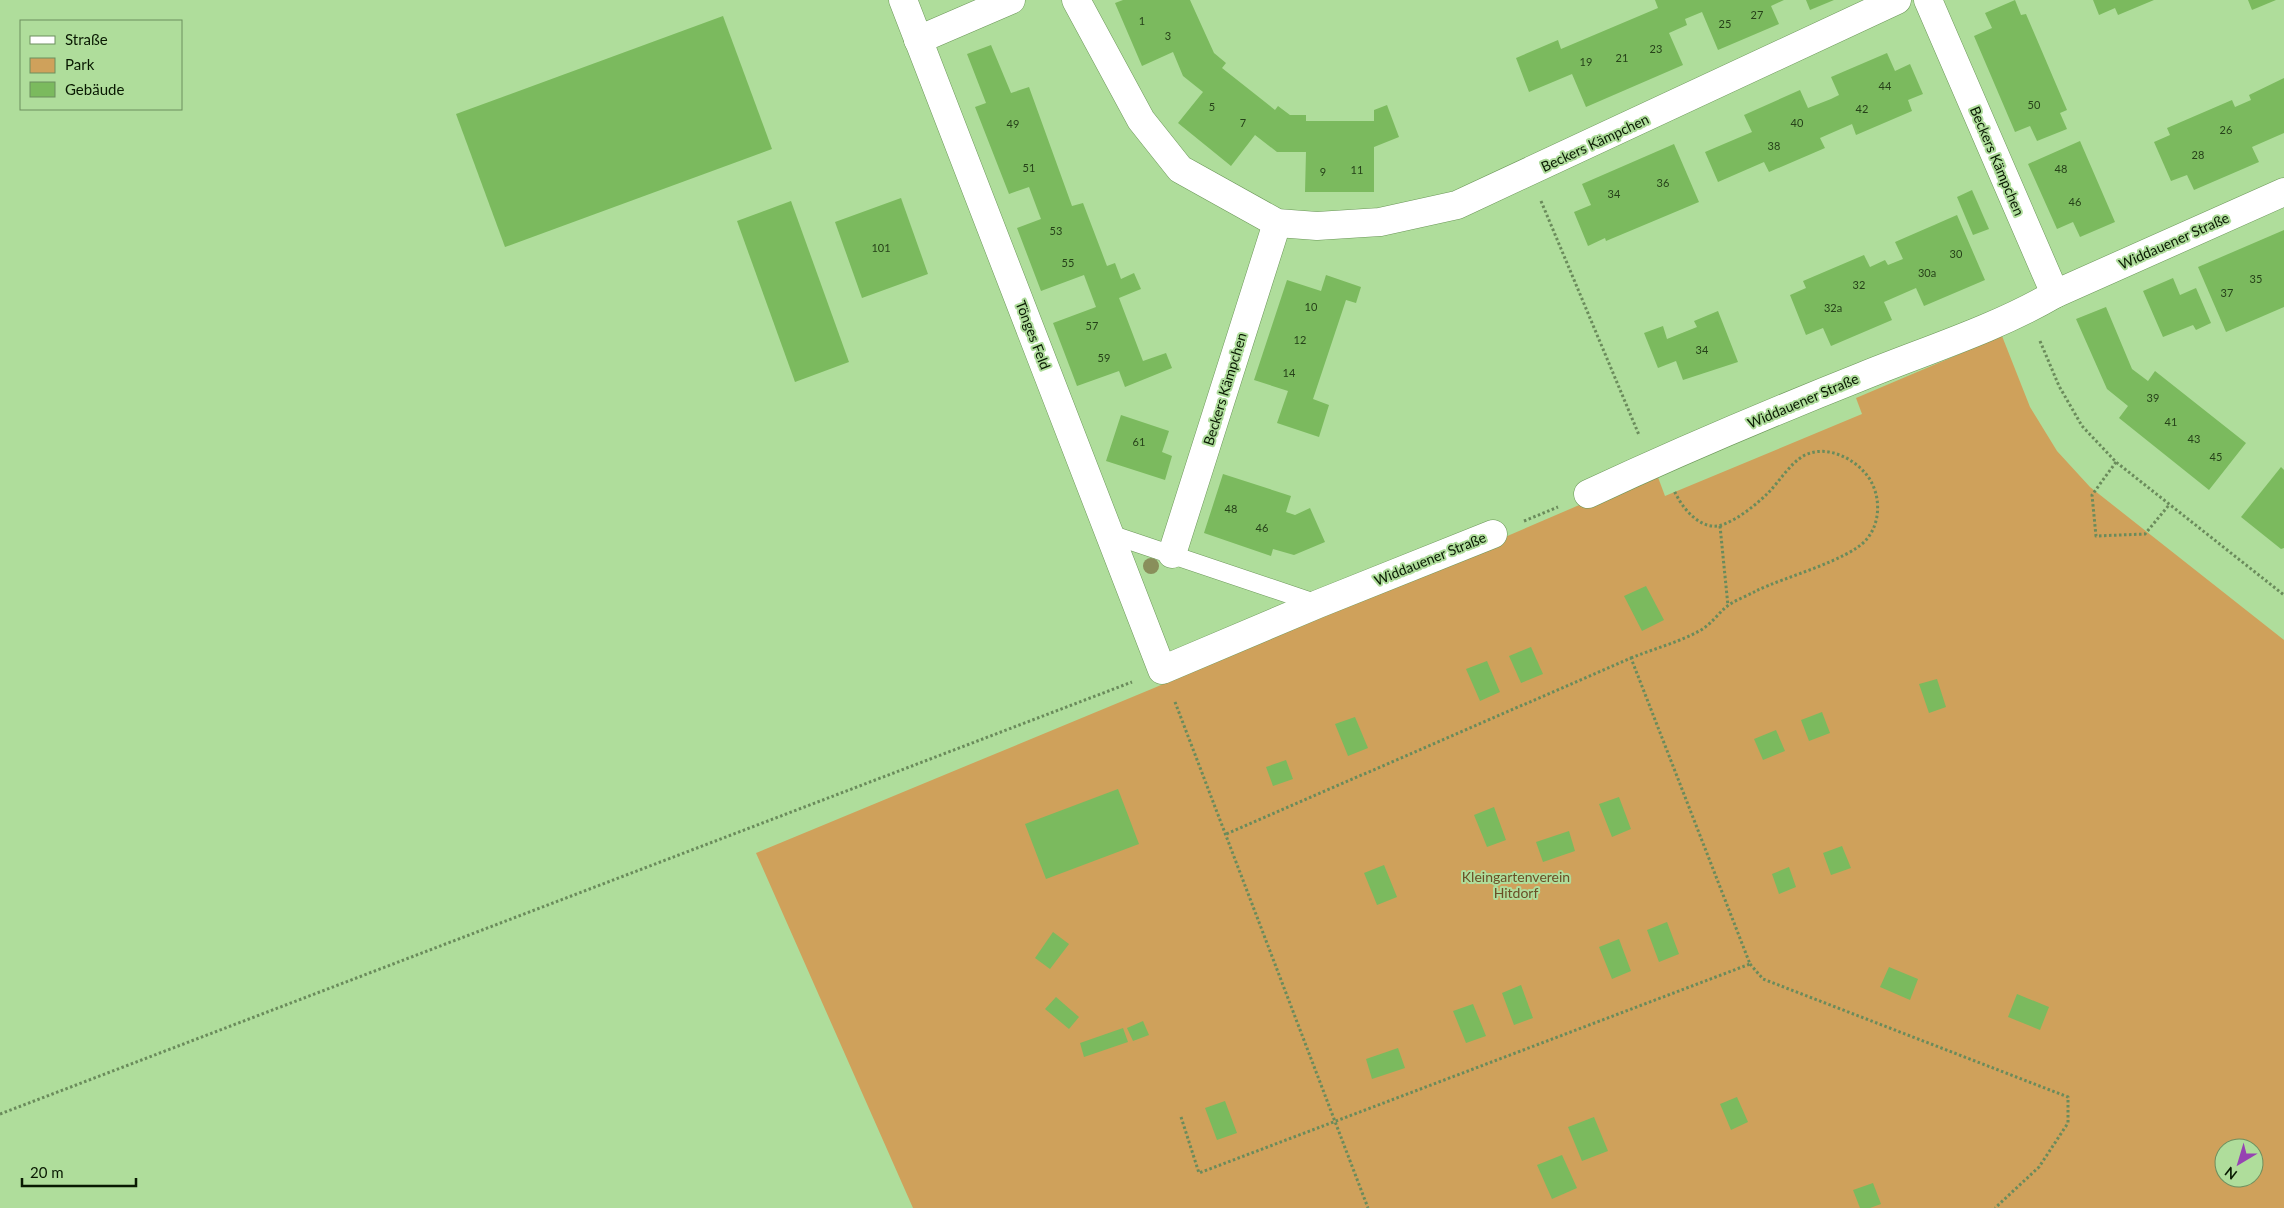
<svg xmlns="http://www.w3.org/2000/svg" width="2284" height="1208" font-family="Lato,sans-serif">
  <rect width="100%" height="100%" fill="#afdd9b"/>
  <path fill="#cfa15b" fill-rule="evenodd" d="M2002 336 2030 407 2057 451 2090 487 2284 640V1208H913L756 853 1154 688 1656 472 1665 496 1862 414 1856 398ZM2224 1148H2254V1178H2224Z"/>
  <g fill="#7bba5e">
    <path d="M1123 0H1190L1214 53 1226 63 1222 68 1275 110 1278 106 1290 115H1306V121H1374V110L1387 105 1399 137 1374 147V192H1305L1306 152H1277L1255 135 1231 166 1178 123 1203 92 1183 76 1173 52 1142 66 1115 3Z"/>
    <path d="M1655 0H1784L1771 6 1779 24 1718 50 1702 12 1685 19 1687 25 1669 33 1683 65 1586 107 1572 74 1529 92 1516 58 1558 40 1561 49 1658 8Z"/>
    <path d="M1806 0H1834L1810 10Z"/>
    <path d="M2015 0 2021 15 2026 14 2067 110 2060 113 2067 129 2037 141 2030 126 2015 132 1974 36 1992 28 1985 13Z"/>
    <path d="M2093 0H2154L2118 15 2115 8 2099 15Z"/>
    <path d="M2248 0H2276L2252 10Z"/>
    <path d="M723 16 772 149 505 247 456 114Z"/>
    <path d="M991 45 1011 93 1029 87 1072 206 1083 203 1107 266 1115 263 1121 279 1134 273 1141 289 1119 298 1143 361 1166 353 1172 368 1125 387 1119 371 1077 386 1053 323 1096 307 1084 275 1041 291 1017 228 1041 219 1029 187 1009 194 975 107 986 103 967 54Z"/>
    <path d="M1887 53 1895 71 1910 64 1923 94 1908 100 1912 111 1856 135 1852 124 1820 138 1825 148 1769 172 1764 162 1718 182 1705 152 1752 132 1744 115 1800 90 1808 108 1831 99 1839 95 1831 77Z"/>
    <path d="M2284 78V133L2252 147 2259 162 2194 190 2187 175 2171 181 2154 142 2170 135 2167 128 2232 100 2235 107 2251 100 2249 95Z"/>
    <path d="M2080 141 2115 222 2080 237 2073 222 2057 229 2028 164Z"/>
    <path d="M1674 144 1699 202 1606 241 1605 238 1588 246 1574 212 1591 205 1582 184Z"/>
    <path d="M1972 190 1989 229 1973 235 1957 197Z"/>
    <path d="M901 198 928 274 862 298 835 222Z"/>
    <path d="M791 201 849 362 795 382 737 221Z"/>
    <path d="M1957 215 1985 280 1924 306 1916 288 1884 302 1892 320 1831 346 1823 328 1806 335 1790 295 1806 288 1803 281 1864 255 1870 267 1885 260 1888 265 1903 259 1895 242Z"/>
    <path d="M2284 230V307L2226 332 2198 267Z"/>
    <path d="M1326 275 1361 287 1356 303 1346 300 1313 399 1329 405 1319 437 1277 423 1288 391 1254 380 1287 280 1321 291Z"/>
    <path d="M2173 278 2180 295 2196 288 2211 323 2196 330 2193 325 2163 337 2143 291Z"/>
    <path d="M2106 307 2132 369 2148 381 2155 371 2246 443 2209 490 2119 418 2128 406 2107 389 2076 319Z"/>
    <path d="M1718 311 1738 362 1683 380 1676 361 1658 368 1644 333 1663 326 1667 339 1697 327 1694 321Z"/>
    <path d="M1121 415 1169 431 1162 452 1172 456 1165 480 1106 461Z"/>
    <path d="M2281 467 2284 470V548L2281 549 2241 517Z"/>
    <path d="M1223 474 1291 496 1286 512 1295 515 1310 508 1325 542 1294 555 1273 549 1271 556 1204 533Z"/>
    <path d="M1646 586 1664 620 1642 631 1624 596Z"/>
    <path d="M1531 647 1543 674 1521 683 1509 656Z"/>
    <path d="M1487 661 1500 692 1480 701 1466 669Z"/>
    <path d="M1937 679 1946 707 1929 713 1919 684Z"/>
    <path d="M1822 712 1830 733 1809 741 1801 720Z"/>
    <path d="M1355 717 1368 748 1348 756 1335 724Z"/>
    <path d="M1776 730 1785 751 1763 760 1754 739Z"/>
    <path d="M1286 760 1293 779 1273 786 1266 767Z"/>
    <path d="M1118 789 1139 844 1046 879 1025 824Z"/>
    <path d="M1619 797 1631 829 1612 837 1599 804Z"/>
    <path d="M1494 807 1506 840 1487 847 1474 815Z"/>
    <path d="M1569 831 1575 851 1543 862 1536 842Z"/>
    <path d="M1842 846 1851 868 1831 875 1823 853Z"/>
    <path d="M1384 865 1397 897 1377 905 1364 873Z"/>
    <path d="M1789 867 1796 887 1779 894 1772 874Z"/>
    <path d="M1667 922 1679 954 1659 962 1647 930Z"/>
    <path d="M1053 932 1069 944 1050 969 1035 958Z"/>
    <path d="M1619 939 1631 971 1612 979 1599 947Z"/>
    <path d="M1889 967 1918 979 1910 1000 1880 987Z"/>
    <path d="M1521 985 1533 1018 1514 1025 1502 993Z"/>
    <path d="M2017 994 2049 1007 2040 1030 2008 1017Z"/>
    <path d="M1056 997 1079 1017 1069 1029 1045 1009Z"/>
    <path d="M1473 1004 1486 1036 1466 1043 1453 1011Z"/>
    <path d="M1143 1021 1149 1035 1133 1041 1127 1028Z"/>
    <path d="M1123 1028 1128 1042 1084 1057 1080 1043Z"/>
    <path d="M1398 1048 1405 1068 1372 1079 1366 1059Z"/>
    <path d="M1737 1097 1748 1122 1731 1130 1720 1104Z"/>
    <path d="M1225 1101 1237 1133 1217 1140 1205 1108Z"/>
    <path d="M1594 1117 1608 1151 1582 1161 1568 1127Z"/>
    <path d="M1562 1155 1577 1188 1552 1199 1537 1165Z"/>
    <path d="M1873 1183 1881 1204 1870 1208H1860L1853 1190Z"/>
  </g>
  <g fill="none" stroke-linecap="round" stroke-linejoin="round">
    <g stroke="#6b9758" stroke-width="19">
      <path id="service" d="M1110 534 1318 604"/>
    </g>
    <g stroke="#6b9758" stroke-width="29">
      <g id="minor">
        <path d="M903 0 1162 670 1318 604 1493 534"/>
        <path d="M1076 0 1141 120 1180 169 1277 223 1317 226 1380 222 1457 205 1897 0"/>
        <path d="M1928 0 2055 294"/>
        <path d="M918 40 1011 0"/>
        <path d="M1588 494C1678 452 1770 413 1863 376 1927 350 1995 329 2055 294L2284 192"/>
        <path d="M1172 554 1277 223"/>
      </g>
    </g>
    <g stroke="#6a8b5b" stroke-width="3" stroke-dasharray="2.5 2.5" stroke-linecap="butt">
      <path d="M1541 201 1639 435"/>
      <path d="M2040 341 2059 386 2082 426 2116 462 2284 595"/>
      <path d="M2116 462 2092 495 2096 536 2145 534 2169 505"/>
      <path d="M1524 521 1558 507"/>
      <path d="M1720 526 1728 606"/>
      <path d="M1631 658C1653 649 1680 642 1701 630 1711 624 1718 614 1726 607 1735 600 1747 596 1756 591 1784 577 1847 561 1866 540 1882 522 1881 492 1866 474 1852 457 1826 445 1805 455 1790 463 1780 481 1768 493 1756 505 1738 519 1722 525 1701 532 1681 507 1674 490"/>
      <path d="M1175 702 1368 1208"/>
      <path d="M1750 964 1763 979 2068 1097V1123L2039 1167 1995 1208"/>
      <path d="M0 1114 1132 682"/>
      <path d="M1181 1117 1199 1173 1750 964 1631 658 1226 834"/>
    </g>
    <use href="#service" stroke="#fff" stroke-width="18"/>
    <use href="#minor" stroke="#fff" stroke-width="28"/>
  </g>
  <circle fill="#898f5b" cx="1151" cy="566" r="8"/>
  <g text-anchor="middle" stroke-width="4" stroke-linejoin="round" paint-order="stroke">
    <g font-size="11" fill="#264119">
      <text x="1757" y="19">27</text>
      <text x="1142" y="25">1</text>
      <text x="1725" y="28">25</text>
      <text x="1168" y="40">3</text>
      <text x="1656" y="53">23</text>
      <text x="1622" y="62">21</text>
      <text x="1586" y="66">19</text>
      <text x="1885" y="90">44</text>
      <text x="2034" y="109">50</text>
      <text x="1212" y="111">5</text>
      <text x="1862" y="113">42</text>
      <text x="1243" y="127">7</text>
      <text x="1797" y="127">40</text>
      <text x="1013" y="128">49</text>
      <text x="2226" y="134">26</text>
      <text x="1774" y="150">38</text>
      <text x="2198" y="159">28</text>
      <text x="1029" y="172">51</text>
      <text x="2061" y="173">48</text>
      <text x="1357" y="174">11</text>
      <text x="1323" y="176">9</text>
      <text x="1663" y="187">36</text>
      <text x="1614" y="198">34</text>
      <text x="2075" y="206">46</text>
      <text x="1056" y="235">53</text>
      <text x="881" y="252">101</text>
      <text x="1956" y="258">30</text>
      <text x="1068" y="267">55</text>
      <text x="1927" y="277">30a</text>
      <text x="2256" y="283">35</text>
      <text x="1859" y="289">32</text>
      <text x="2227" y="297">37</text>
      <text x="1311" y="311">10</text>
      <text x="1833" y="312">32a</text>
      <text x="1092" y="330">57</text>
      <text x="1300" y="344">12</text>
      <text x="1702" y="354">34</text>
      <text x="1104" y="362">59</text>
      <text x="1289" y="377">14</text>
      <text x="2153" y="402">39</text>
      <text x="2171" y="426">41</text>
      <text x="2194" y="443">43</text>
      <text x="1139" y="446">61</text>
      <text x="2216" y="461">45</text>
      <text x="1231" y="513">48</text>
      <text x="1262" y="532">46</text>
    </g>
    <g font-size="14" fill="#091902" stroke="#afdd9b">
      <text transform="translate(1595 143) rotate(-25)" y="5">Beckers Kämpchen</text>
      <text transform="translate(1997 161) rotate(67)" y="5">Beckers Kämpchen</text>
      <text transform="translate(2174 241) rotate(-24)" y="5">Widdauener Straße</text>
      <text transform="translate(1033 335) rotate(69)" y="5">Tönges Feld</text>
      <text transform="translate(1225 389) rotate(-73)" y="5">Beckers Kämpchen</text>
      <text transform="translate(1803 401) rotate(-23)" y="5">Widdauener Straße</text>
      <text transform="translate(1430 559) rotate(-22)" y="5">Widdauener Straße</text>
    </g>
    <g font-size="14" fill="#6a4f26" stroke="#afdd9b">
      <text x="1516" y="882">Kleingartenverein<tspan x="1516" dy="16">Hitdorf</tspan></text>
    </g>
  </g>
  <rect x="20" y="20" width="162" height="90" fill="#afdd9b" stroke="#6d8f5e"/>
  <rect x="30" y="36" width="25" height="8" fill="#ffffff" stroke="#6d8f5e"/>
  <text x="65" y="45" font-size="15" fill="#091902">Straße</text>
  <rect x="30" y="58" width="25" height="15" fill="#cfa15b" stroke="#6d8f5e"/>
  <text x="65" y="70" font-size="15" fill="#091902">Park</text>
  <rect x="30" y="82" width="25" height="15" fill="#7bba5e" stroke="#6d8f5e"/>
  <text x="65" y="95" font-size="15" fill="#091902">Gebäude</text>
  <g transform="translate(2239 1163) rotate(218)"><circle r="24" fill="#afdd9b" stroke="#6d8f5e"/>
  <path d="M0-4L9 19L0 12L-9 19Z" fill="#9643b2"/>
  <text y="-8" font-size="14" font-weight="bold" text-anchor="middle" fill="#091902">N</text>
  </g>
  <path d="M22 1178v8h114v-8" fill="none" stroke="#091902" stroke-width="2.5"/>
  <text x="30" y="1178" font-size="15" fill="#091902" stroke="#afdd9b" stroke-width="4" paint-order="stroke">20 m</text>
</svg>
